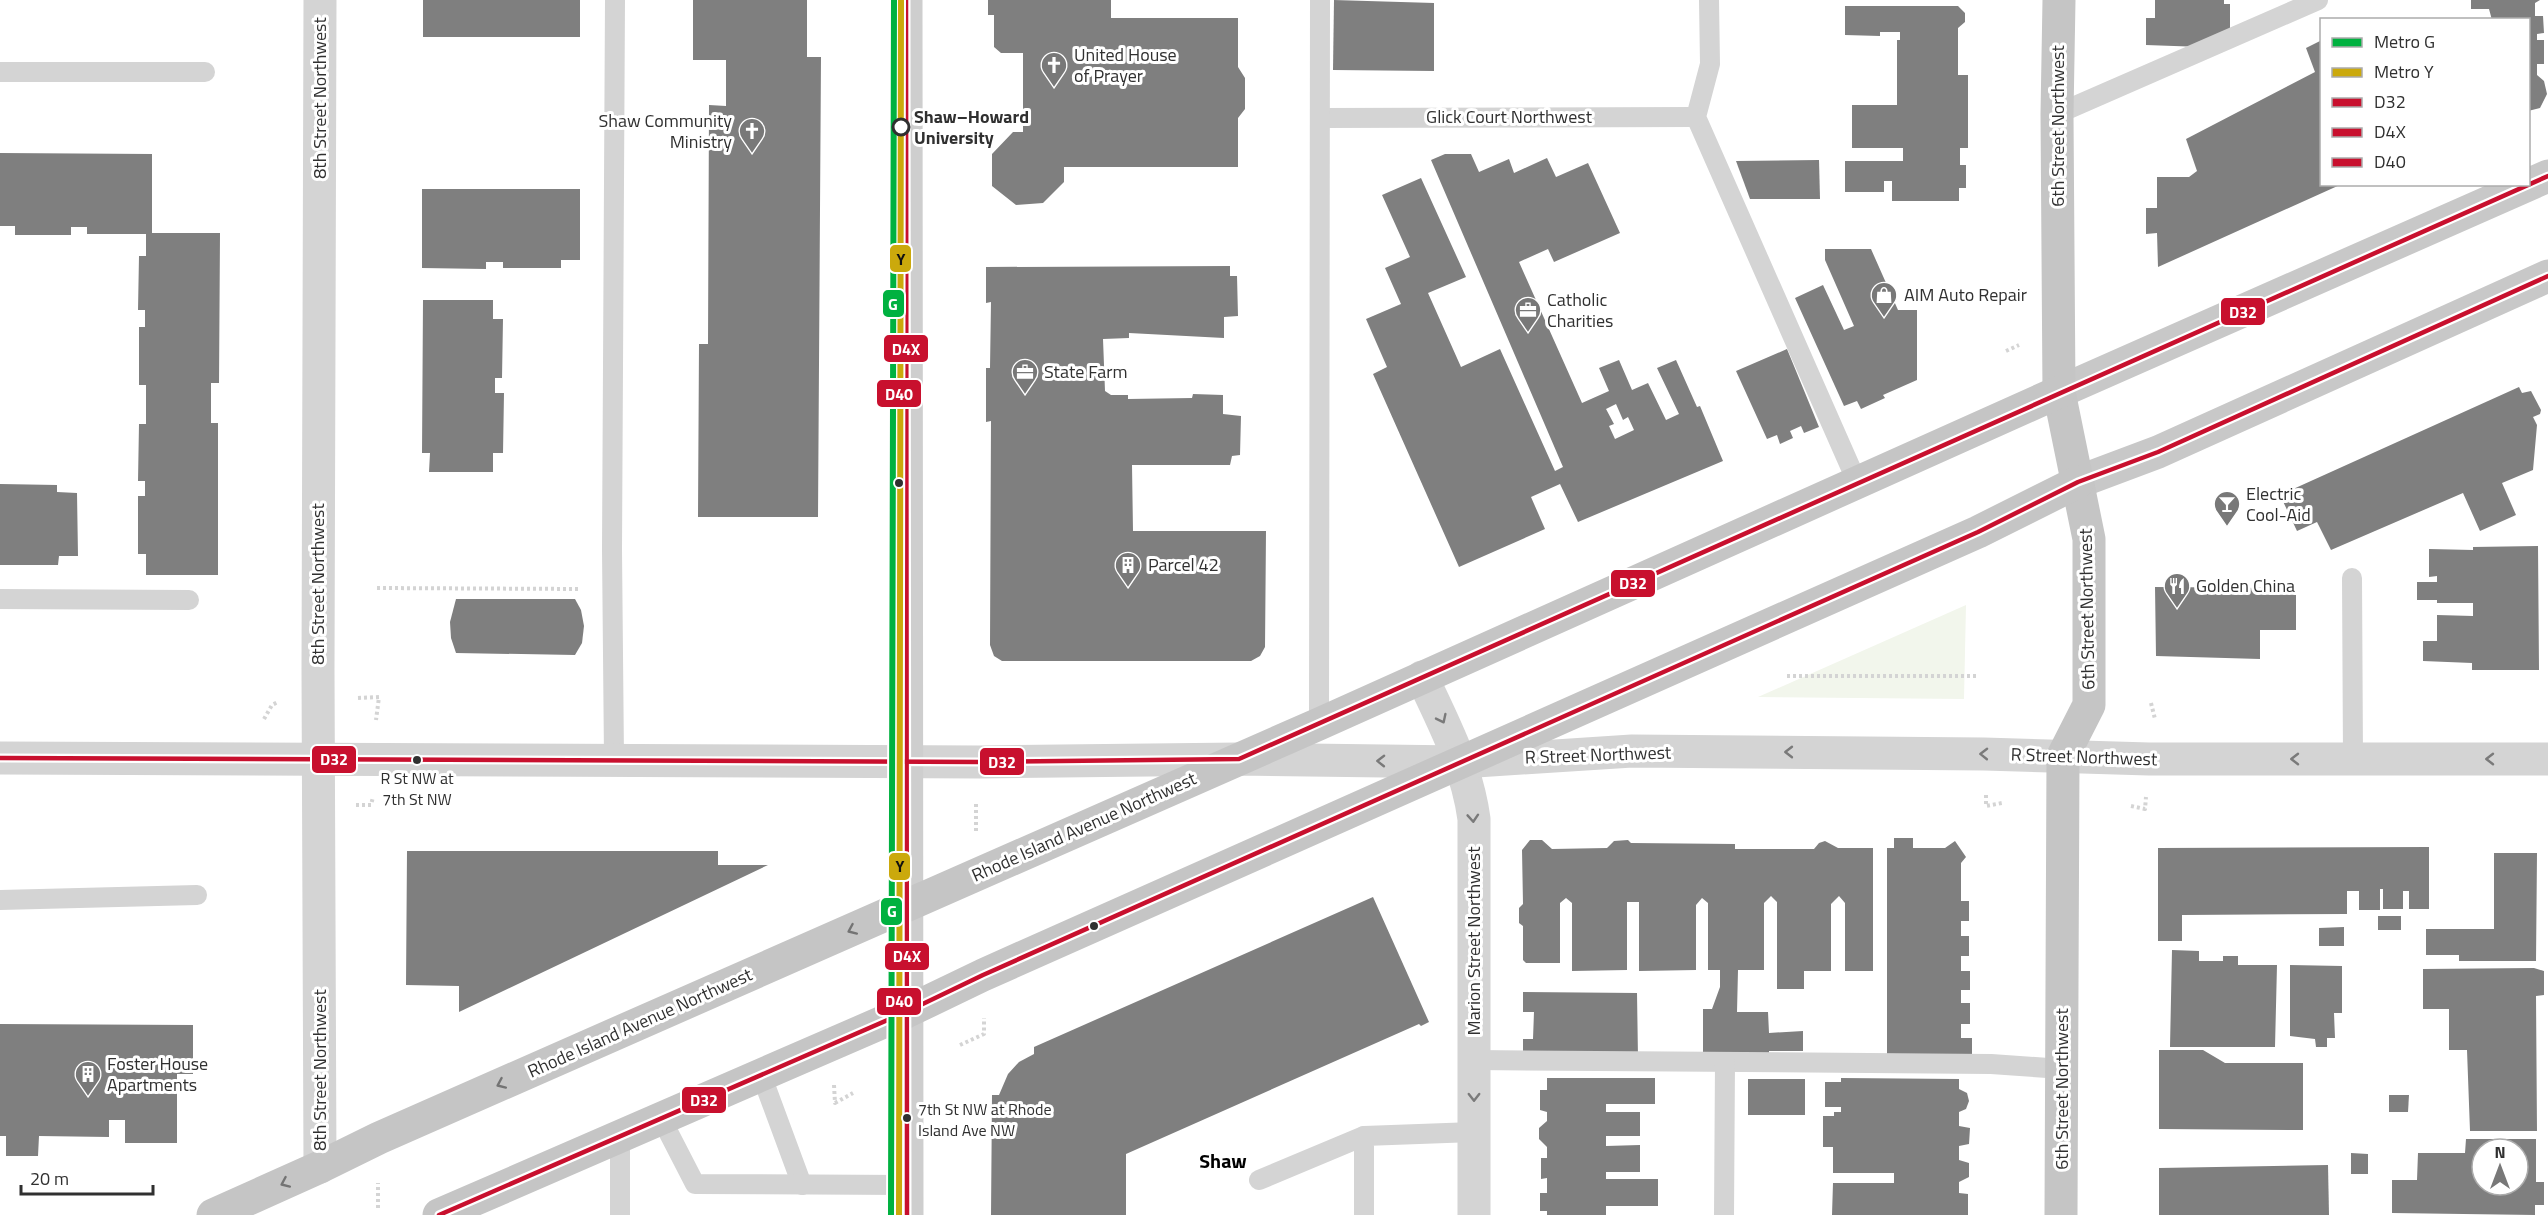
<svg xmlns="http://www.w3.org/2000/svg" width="2548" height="1215" font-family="'Titillium Web',sans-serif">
  <rect width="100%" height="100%" fill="#fff"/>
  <path fill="#f2f6ec" d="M1966 605 1964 699 1758 697Z"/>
  <g fill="#7f7f7f" fill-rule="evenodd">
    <rect x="423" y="0" width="157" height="37"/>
    <path d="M693 0H807V57H821L818 517H698L699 344H708L709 105 726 106V60H693Z"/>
    <path d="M988 0H1111V18H1238V67L1245 78V109L1238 118V167H1064V182L1043 203 1016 205 992 186V154L1013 132H1023V53H1001L994 47V15H988Z"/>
    <path d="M1334 0 1434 3V71L1333 70Z"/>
    <path d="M2155 0H2224V4H2230V34L2202 47 2146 45V18H2155Z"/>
    <path d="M2471 0H2540L2535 3V16H2543L2544 33 2537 34V40H2544V64H2537V75L2544 81 2547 94 2540 108 2528 111V20H2492L2489 9H2471Z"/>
    <path d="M1845 6H1958L1965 13V22L1958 28V75H1968V148H1960V165H1966V188H1959V201H1892V181H1884V192H1845V161H1903V148H1852V105H1897V40H1900V32H1880V36L1845 35Z"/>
    <path d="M2322 40V184H2342L2158 267 2157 233 2146 234V208H2157V177H2189L2197 171 2186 139 2315 72 2306 48Z"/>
    <path d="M0 153 152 154V233H220L219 383H211V423H218V575H146V554H138V496H145V481H138L139 424H146V385H139V327H145V310H138L139 256H146V234H87V227H71V235H15V226H0Z"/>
    <path d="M1445 154H1471L1479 172 1509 159 1514 173 1547 158 1556 177 1588 163 1620 233 1554 262 1548 249 1519 262 1582 403 1609 391 1599 368 1619 360 1632 390 1648 383 1666 420 1679 414 1657 368 1676 360 1697 407 1700 406 1723 461 1578 522 1560 484 1531 497 1545 529 1459 567 1373 374 1387 367 1366 319 1401 304 1385 268 1410 257 1382 195 1421 178 1466 277 1428 293 1461 367 1500 349 1555 471 1563 467 1431 160ZM1616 404 1623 420 1628 417 1634 430 1615 439 1609 426 1614 424 1606 409Z"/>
    <path d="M1819 160 1820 199H1750L1736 161Z"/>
    <path d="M422 189H580V260H561V268H503V262H486V269L422 268Z"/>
    <path d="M1825 249H1871L1898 310H1917V380L1883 395 1885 398 1861 409 1857 401 1844 406 1795 298 1823 285 1844 330 1854 326 1825 260Z"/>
    <path d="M1230 266V276H1237L1238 316 1224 317V338L1129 333V338L1103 339 1105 391 1111 395H1128V399L1192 398 1193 394 1223 395V414L1241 416 1240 455 1232 456 1230 465H1132L1133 531H1266L1265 647 1260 656 1251 661H1002L994 656 990 645 991 421 986 422V368H990L991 302 986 303V267Z"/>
    <path d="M423 300H493V319H503L502 378H495V393H504L503 453H493V472H429L430 453H422Z"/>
    <path d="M1787 349 1819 427 1804 433 1801 426 1790 431 1793 438 1780 444 1777 435 1767 439 1736 371Z"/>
    <path d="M2519 387 2522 393 2531 391 2541 410 2540 414 2533 417 2537 425 2533 470 2502 483 2516 515 2480 531 2463 493 2331 550 2317 522 2297 531 2280 495Z"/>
    <path d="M0 484 57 485V492L77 493 78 556H59L58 565H0Z"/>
    <path d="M2538 546 2539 670H2472V663L2423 661V641H2437V615L2473 616V603H2437V600H2417V582H2437V576L2429 577V549L2473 550V547Z"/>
    <path d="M2155 587 2296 588V630H2260V659L2156 656Z"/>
    <path d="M456 599H575L581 610 584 626 582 643 575 655 456 653 451 638 450 622Z"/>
    <path d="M1894 838H1913V848H1945L1955 841 1966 857 1961 863V901H1969V921H1961V936H1969V956H1961V971H1970V990H1961V1003H1970V1024H1961V1038H1972V1055L1887 1059V848H1894Z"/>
    <path d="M1530 840H1542L1552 849 1607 848 1614 841 1628 840 1631 843 1735 844V849H1814L1819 843 1825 841 1838 848H1873V971H1845V903L1839 896 1831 904V971H1804V989H1777V902L1771 896 1764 903V970H1738L1737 1012H1768L1769 1033 1803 1031V1051H1769V1054H1703V1009H1712L1720 987V970H1708V903L1702 898 1696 905V970L1639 971V902H1627V970L1572 971V903L1566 898 1560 903V963H1526L1523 960V926L1519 923V908L1523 904 1522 850Z"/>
    <path d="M2429 847V909H2409V891H2403V909H2383V889H2380V910H2359V891H2347V914L2182 915V941H2158V848Z"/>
    <path d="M407 851H718V865H768L459 1012V986L406 985Z"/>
    <path d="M2494 853H2537L2536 961H2459V955H2426V929H2494Z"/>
    <path d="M1373 897 1429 1022 1421 1026 1419 1024 1126 1154V1215H991L992 1095H999L1008 1074 1019 1062 1034 1054V1047Z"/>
    <rect x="2378" y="916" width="23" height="14"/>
    <path d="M2344 927V946H2319V928Z"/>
    <path d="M2172 950 2199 951V961H2223V956H2238V965H2277L2275 1047H2170Z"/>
    <path d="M2290 965 2342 966V1013H2334L2335 1038H2327V1047H2316L2315 1039 2290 1036Z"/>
    <path d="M2534 968 2544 971V995L2536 996 2537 1131H2470L2467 1050H2449V1009H2423V969Z"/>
    <path d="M1523 992 1637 993 1638 1058H1523V1039H1533L1534 1012H1523Z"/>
    <path d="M0 1024 193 1025V1074H177V1143H125V1120H109V1137L39 1136 38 1156H6V1136H0Z"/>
    <path d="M2159 1050H2203L2225 1063H2303V1130L2159 1129Z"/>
    <path d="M1547 1078H1655V1104H1606V1112H1640V1136H1606V1146L1640 1145V1172H1606V1179H1658V1206H1606V1215H1547V1211H1540V1193H1547V1178L1541 1179V1158H1547V1147L1539 1139V1128L1547 1121V1112L1540 1110V1090H1547Z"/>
    <path d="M1841 1078 1959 1079V1089L1967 1093 1969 1101 1966 1109 1959 1112V1126L1970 1128 1969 1144 1959 1146V1160L1969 1163V1177L1959 1182V1193L1968 1194V1215H1832L1833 1183H1894V1173H1833V1147H1823V1116H1834V1112H1841V1107H1825V1082H1841Z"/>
    <rect x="1748" y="1079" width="57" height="36"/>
    <path d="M2389 1095H2409L2408 1112H2389Z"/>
    <path d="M2466 1139H2536V1182H2544V1205H2535V1215L2392 1213V1180H2417L2418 1153H2465ZM2482 1149H2518V1185H2482Z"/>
    <path d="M2351 1153 2368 1154V1174H2351Z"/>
    <path d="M2328 1165 2329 1215H2159V1168Z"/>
  </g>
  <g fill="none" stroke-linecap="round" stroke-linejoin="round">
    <g stroke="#d4d4d4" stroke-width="4" stroke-dasharray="3 3" stroke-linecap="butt">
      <path d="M2006 351 2019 345"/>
      <path d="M377 588 580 589"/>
      <path d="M1787 676H1976"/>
      <path d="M358 698 379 697 376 720"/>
      <path d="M2151 703 2155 719"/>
      <path d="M264 719 272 705 278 702"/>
      <path d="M1986 795V806L2002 803"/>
      <path d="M356 805H371L373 797"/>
      <path d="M2131 806 2145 809 2146 797"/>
      <path d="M976 831V801"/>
      <path d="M960 1045 984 1034V1018"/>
      <path d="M834 1085 835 1103 853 1093"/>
      <path d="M378 1208V1183"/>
    </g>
    <g stroke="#d4d4d4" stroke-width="20">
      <path d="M1709 0 1710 64 1696 117 1857 482"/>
      <path d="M0 72H205"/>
      <path d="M2057 114 2318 0"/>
      <path d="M1321 118 1696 117"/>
      <path d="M2352 578 2353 759"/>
      <path d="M0 599 189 600"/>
      <path d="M1319 724 1320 0"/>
      <path d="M614 759 612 550 615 0"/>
      <path d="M0 900 197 895"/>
      <path d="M1474 1060 1991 1064 2062 1069"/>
      <path d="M761 1074 802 1185"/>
      <path d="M661 1118 695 1184 907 1185"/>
      <path d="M620 1136V1215"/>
      <path d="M1259 1180 1364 1136"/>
      <path d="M1364 1215V1136L1474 1132"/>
      <path d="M1724 1215 1725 1062"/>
    </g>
    <g stroke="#d4d4d4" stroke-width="33">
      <path d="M320 0 318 669 320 1167"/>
      <path d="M1422 677C1444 724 1467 767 1474 819V1215"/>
    </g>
    <path stroke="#d4d4d4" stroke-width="33" d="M0 758 980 762 1239 759 1461 762 1632 751 1984 754 2149 759H2548"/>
    <path stroke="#cecece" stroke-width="33" d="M906 0 907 1215"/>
    <g stroke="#c8c8c8" stroke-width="33">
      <path d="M2059 392 2548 176"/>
      <path d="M2078 482 2158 452 2548 276"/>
    </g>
    <g stroke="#c5c5c5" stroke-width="33">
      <path d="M2059 0 2057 114 2059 392 2089 539V705L2063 756 2061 1215"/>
      <path d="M213 1215 320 1167 379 1138 1319 724 2059 392"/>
      <path d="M439 1215 906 1012 983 975 1978 532 2078 482"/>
    </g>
    <g stroke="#fff" stroke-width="9">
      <g id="bus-1">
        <path d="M0 758 980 762 1239 759 2548 176"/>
        <path d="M439 1215 906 1012 983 975 1978 532 2078 482 2158 452 2548 276"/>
      </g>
    </g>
    <g stroke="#fff" stroke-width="9">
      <path id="bus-2" d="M906 0 907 1215"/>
    </g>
    <g stroke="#fff" stroke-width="9">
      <path id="bus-3" d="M899 0V1215"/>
    </g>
    <use href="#bus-1" stroke="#c8102e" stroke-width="4.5"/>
    <use href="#bus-2" stroke="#c8102e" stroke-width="4.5"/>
    <use href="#bus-3" stroke="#c8102e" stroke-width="4.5"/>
    <g stroke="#fff" stroke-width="10">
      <path id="metro-1" d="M891 1215 894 0"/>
    </g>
    <g stroke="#fff" stroke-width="10">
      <path id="metro-2" d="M899 1215 901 0"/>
    </g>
    <use href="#metro-1" stroke="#00b140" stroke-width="6"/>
    <use href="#metro-2" stroke="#cba90c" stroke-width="6"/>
  </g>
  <defs><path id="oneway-chevron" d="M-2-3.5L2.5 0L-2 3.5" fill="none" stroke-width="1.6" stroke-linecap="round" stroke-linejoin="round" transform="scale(1.5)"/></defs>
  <g stroke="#7a7a7a">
    <use href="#oneway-chevron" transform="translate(1442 719) rotate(64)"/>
    <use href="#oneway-chevron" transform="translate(1789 752) rotate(-180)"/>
    <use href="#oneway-chevron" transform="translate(1984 754) rotate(-179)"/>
    <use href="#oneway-chevron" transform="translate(2295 759) rotate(180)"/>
    <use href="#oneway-chevron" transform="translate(2490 759) rotate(180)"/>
    <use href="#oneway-chevron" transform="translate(1381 761) rotate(-179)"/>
    <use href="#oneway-chevron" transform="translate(1473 818) rotate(86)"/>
    <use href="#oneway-chevron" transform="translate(1474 1097) rotate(90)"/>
  </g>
  <g stroke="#737373">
    <use href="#oneway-chevron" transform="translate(852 930) rotate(156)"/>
    <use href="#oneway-chevron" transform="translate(501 1084) rotate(156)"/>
    <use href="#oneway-chevron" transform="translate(285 1183) rotate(156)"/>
  </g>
  <defs>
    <g id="church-pin" transform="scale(1.35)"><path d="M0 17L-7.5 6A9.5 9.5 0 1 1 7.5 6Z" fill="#787878" stroke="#fff"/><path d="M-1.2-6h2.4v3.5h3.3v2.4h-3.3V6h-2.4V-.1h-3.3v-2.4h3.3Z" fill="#fff"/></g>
    <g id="shop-pin" transform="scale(1.35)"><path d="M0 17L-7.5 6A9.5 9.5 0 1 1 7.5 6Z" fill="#787878" stroke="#fff"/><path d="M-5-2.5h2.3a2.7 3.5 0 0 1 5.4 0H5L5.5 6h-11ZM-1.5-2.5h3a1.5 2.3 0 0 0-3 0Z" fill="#fff"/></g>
    <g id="office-pin" transform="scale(1.35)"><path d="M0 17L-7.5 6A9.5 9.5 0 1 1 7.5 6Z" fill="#787878" stroke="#fff"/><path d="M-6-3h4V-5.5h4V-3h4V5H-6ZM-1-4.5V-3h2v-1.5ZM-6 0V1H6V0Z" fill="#fff"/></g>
    <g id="bar-pin" transform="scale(1.35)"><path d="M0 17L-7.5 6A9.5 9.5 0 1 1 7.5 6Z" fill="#787878" stroke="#fff"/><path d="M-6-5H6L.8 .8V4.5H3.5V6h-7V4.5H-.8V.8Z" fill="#fff"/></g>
    <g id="building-pin" transform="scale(1.35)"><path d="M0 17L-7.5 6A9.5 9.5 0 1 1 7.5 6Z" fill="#787878" stroke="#fff"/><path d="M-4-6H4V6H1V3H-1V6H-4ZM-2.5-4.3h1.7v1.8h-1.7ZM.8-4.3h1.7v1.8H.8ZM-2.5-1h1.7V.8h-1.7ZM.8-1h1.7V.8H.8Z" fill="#fff"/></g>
    <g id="restaurant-pin" transform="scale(1.35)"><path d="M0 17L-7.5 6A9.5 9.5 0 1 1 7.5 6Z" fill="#787878" stroke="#fff"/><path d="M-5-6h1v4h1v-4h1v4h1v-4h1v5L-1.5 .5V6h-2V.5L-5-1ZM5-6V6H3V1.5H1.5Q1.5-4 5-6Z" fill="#fff"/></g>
  </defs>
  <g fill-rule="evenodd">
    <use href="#church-pin" x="1054" y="65"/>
    <use href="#church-pin" x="752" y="131"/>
    <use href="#shop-pin" x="1884" y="295"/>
    <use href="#office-pin" x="1528" y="310"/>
    <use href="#office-pin" x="1025" y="372"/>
    <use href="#bar-pin" x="2227" y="504"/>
    <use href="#building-pin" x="1128" y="565"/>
    <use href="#restaurant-pin" x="2177" y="586"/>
    <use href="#building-pin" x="88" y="1074"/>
  </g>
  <circle fill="#fff" stroke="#303030" stroke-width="3" cx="901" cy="127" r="8"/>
  <g fill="#303030" stroke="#fff" stroke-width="2">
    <circle cx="899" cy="483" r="5"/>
    <circle cx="417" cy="760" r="5"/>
    <circle cx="1094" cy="926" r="5"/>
    <circle cx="907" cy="1118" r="5"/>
  </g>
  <g text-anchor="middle" stroke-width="6" stroke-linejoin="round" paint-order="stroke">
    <g font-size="16" fill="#303030" stroke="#fff">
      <text x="417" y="784">R St NW at<tspan x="417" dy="21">7th St NW</tspan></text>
      <text x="918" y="1115" text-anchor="start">7th St NW at Rhode<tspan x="918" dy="21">Island Ave NW</tspan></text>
    </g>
    <g font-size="18" fill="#303030" stroke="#fff" text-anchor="start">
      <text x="1074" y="61">United House<tspan x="1074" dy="21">of Prayer</tspan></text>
      <text x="732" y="127" text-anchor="end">Shaw Community<tspan x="732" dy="21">Ministry</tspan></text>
      <text x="1904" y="301">AIM Auto Repair</text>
      <text x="1547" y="306">Catholic<tspan x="1547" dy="21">Charities</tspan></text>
      <text x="1044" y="378">State Farm</text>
      <text x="2246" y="500">Electric<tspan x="2246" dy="21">Cool-Aid</tspan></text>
      <text x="1148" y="571">Parcel 42</text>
      <text x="2196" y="592">Golden China</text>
      <text x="107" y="1070">Foster House<tspan x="107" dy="21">Apartments</tspan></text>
    </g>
    <g font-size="18" fill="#303030" stroke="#fff">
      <text transform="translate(320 98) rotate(-90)" y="6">8th Street Northwest</text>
      <text x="1509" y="123">Glick Court Northwest</text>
      <text transform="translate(2058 126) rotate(-90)" y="6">6th Street Northwest</text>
      <text transform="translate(318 584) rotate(-90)" y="6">8th Street Northwest</text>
      <text transform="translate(2087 609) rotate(-91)" y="6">6th Street Northwest</text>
      <text transform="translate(1598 755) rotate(-2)" y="6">R Street Northwest</text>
      <text transform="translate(2084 757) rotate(2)" y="6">R Street Northwest</text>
      <text transform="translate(1084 827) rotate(-24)" y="6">Rhode Island Avenue Northwest</text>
      <text transform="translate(1474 941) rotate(-90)" y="6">Marion Street Northwest</text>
      <text transform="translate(640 1023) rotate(-24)" y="6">Rhode Island Avenue Northwest</text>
      <text transform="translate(320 1070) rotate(-90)" y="6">8th Street Northwest</text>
      <text transform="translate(2062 1089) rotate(-90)" y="6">6th Street Northwest</text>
    </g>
    <g font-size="18" font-weight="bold" fill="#303030" stroke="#fff" text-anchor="start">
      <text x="914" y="123">Shaw–Howard<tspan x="914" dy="21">University</tspan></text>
    </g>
    <g font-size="20" font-weight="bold" fill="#000" stroke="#fff">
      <text x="1223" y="1168">Shaw</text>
    </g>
  </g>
  <g stroke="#fff" stroke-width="2">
    <rect x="889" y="244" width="23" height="29" rx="6" fill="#cba90c"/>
    <rect x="882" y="289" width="23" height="29" rx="6" fill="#00b140"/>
    <rect x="2220" y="297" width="46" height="29" rx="6" fill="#c8102e"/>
    <rect x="883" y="334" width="46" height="29" rx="6" fill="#c8102e"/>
    <rect x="876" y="379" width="46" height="29" rx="6" fill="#c8102e"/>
    <rect x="1610" y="569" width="46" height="29" rx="6" fill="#c8102e"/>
    <rect x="311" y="745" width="46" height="29" rx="6" fill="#c8102e"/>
    <rect x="979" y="747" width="46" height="29" rx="6" fill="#c8102e"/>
    <rect x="888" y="852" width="23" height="29" rx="6" fill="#cba90c"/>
    <rect x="880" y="897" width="23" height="29" rx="6" fill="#00b140"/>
    <rect x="884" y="942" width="46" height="29" rx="6" fill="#c8102e"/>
    <rect x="876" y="987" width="46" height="29" rx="6" fill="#c8102e"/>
    <rect x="681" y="1086" width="46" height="28" rx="6" fill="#c8102e"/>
  </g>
  <g font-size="16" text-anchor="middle" font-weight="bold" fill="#fff">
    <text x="893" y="310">G</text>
    <text x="2243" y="318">D32</text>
    <text x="906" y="355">D4X</text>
    <text x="899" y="400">D40</text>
    <text x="1633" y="589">D32</text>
    <text x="334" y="765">D32</text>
    <text x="1002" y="768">D32</text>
    <text x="892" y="917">G</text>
    <text x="907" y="962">D4X</text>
    <text x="899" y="1007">D40</text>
    <text x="704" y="1106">D32</text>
  </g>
  <g font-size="16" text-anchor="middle" font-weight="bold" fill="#111">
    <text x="901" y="265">Y</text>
    <text x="900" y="872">Y</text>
  </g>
  <rect x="2320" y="18" width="210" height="168" fill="#ffffff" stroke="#acacac" stroke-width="1.5"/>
  <rect x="2332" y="38" width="30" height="9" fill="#00b140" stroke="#acacac" stroke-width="1.5"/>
  <text x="2374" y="48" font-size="18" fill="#303030">Metro G</text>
  <rect x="2332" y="68" width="30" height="9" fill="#cba90c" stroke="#acacac" stroke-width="1.5"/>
  <text x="2374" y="78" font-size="18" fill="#303030">Metro Y</text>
  <rect x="2332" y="98" width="30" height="9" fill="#c8102e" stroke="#acacac" stroke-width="1.5"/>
  <text x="2374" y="108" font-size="18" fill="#303030">D32</text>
  <rect x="2332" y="128" width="30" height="9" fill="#c8102e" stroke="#acacac" stroke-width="1.5"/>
  <text x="2374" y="138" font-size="18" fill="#303030">D4X</text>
  <rect x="2332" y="158" width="30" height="9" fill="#c8102e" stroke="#acacac" stroke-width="1.5"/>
  <text x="2374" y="168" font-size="18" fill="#303030">D40</text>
  <g transform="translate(2500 1167)"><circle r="28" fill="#ffffff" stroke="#acacac" stroke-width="1.5"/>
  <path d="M0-4.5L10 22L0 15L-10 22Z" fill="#787878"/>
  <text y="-9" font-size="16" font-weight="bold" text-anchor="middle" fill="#303030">N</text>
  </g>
  <path d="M21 1185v9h132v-9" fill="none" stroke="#303030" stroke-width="3"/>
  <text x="30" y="1185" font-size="18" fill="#303030" stroke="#ffffff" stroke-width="4.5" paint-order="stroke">20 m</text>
</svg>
